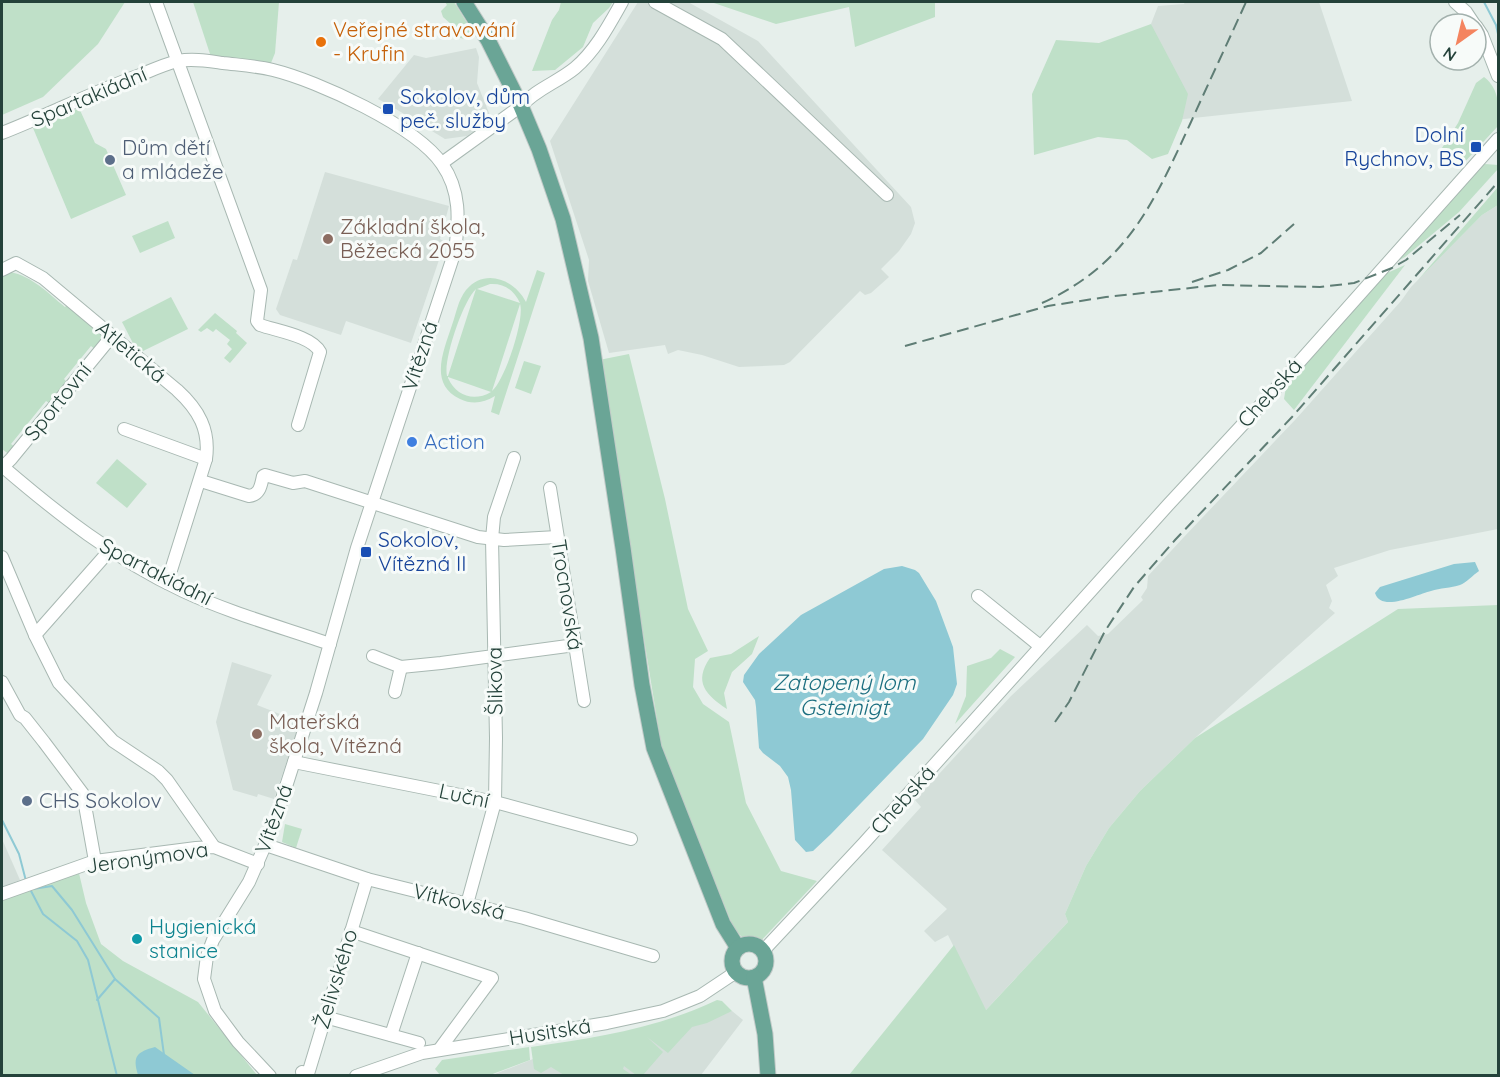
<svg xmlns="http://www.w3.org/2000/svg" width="1500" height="1077" font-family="Quicksand,sans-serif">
  <rect width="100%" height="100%" fill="#e6efeb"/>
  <g fill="#d4dfda">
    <path d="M638 2H688L758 41 911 207 915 223 911 234 899 251 881 269 889 277 871 293 865 295 860 291 790 362 784 365 739 367 702 355 678 350 668 354 665 345 609 353 588 281 589 260 550 141Z"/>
    <path d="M1185 2H1319L1352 101 1175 120 1151 24 1158 6 1184 4Z"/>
    <path d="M476 48 479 57 477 83 491 118 467 136 445 139 391 106 378 99 414 55 426 58Z"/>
    <path d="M325 172 449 206 440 239 445 242 411 343 346 321 341 335 280 315 276 309 293 259 297 260Z"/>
    <path d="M1498 205V529L1390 550 1334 568 1338 576 1326 585 1332 601 1329 608 1335 613 1195 738 1140 791 1109 828 1086 866 1065 914 1068 922 985 1011 948 935 935 942 924 931 947 909 882 850 921 807 915 800 1011 696 1087 625 1098 636 1108 634 1143 600 1141 597 1147 588 1148 576 1183 538 1295 420 1401 301 1411 287 1482 215Z"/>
    <path d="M232 662 272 675 257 705 300 722 274 799 258 794 257 797 233 790 216 722Z"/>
    <path d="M2 839 20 880 2 887Z"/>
    <path d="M732 1011 743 1020 701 1075 490 1076 533 1059Z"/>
  </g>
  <g fill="#bfe0c8" fill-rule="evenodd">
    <path d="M2 2H125L98 44 43 97 2 115Z"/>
    <path d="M193 2H279L275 53 271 63 211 57Z"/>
    <path d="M445 2H454L474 34C469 40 463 39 456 37L460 32 443 17 441 11 447 5Z"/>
    <path d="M561 2H613L609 8 593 23 583 47 555 70 532 71 552 20 559 10Z"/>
    <path d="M711 2H935V17L855 47 849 7 776 24Z"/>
    <path d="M1151 24 1188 94 1182 121 1168 154 1152 159 1127 140 1098 137 1034 155 1032 94 1056 40 1099 43Z"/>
    <path d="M1484 77C1500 89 1499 108 1498 126L1461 166 1442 148 1458 123 1476 83Z"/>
    <path d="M79 108 95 143 106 149 126 195 71 219 33 128Z"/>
    <path d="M1485 164 1498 165V169L1459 212 1405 257 1396 262 1481 166Z"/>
    <path d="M1498 187V205L1482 215 1418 280Z"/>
    <path d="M168 221 175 238 140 253 132 236Z"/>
    <path d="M1405 265 1294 410 1284 399 1286 387 1385 274Z"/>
    <path d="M537 270 545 273 499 415 491 412 495 396C484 403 472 405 460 399 428 384 444 350 452 325 456 314 458 300 466 290 485 267 515 280 526 302ZM490 284C504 283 514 290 520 303L477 289ZM476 289 448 376H447C443 360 463 301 476 289ZM520 304C525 319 505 380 492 391ZM448 378V377L491 392C474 402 456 396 448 378Z"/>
    <path d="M10 272C32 276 48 293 65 307L67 305 104 337 96 350 91 346 64 379 69 384 51 404 46 401 11 444 16 448 10 455 2 449V273Z"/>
    <path d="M171 297 188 329 141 352 135 347 122 322Z"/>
    <path d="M215 313 237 331 236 333 247 343 230 363 224 358 232 349 227 344 230 340 216 329 213 332 207 328 201 332 198 330Z"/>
    <path d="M629 354 665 499 688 609 708 651 695 659 693 687 703 704 729 722 746 803 781 871 817 881 760 942 744 939 734 929 676 786 661 744 599 360Z"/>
    <path d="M524 361 541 366 531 394 515 388Z"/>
    <path d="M117 459 147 484 127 508 96 483Z"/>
    <path d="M1498 605V1075H849L954 945 986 1010 1068 922 1065 914 1086 866 1109 828 1140 791 1195 738 1398 609Z"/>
    <path d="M759 636 752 654 732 672 724 693 727 709C706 695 693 682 710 658L731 654Z"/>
    <path d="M1000 649 1015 657 955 724 966 696 967 666 991 658Z"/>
    <path d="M285 824 302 829 296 848 282 842Z"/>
    <path d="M78 869 86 903 101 944 123 961 198 1002 257 1075 2 1076V899Z"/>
    <path d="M717 1000 722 1001 732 1011 707 1023 692 1027 668 1053 647 1037 663 1052 643 1075H636L624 1066 623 1069 632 1075H564L551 1067 541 1073 534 1069 531 1047C594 1038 659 1028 717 1000Z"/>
    <path d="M529 1047 530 1060 490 1075H440L435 1069 442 1060Z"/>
  </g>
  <g fill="#8ec9d4">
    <path d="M1475 562 1479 571C1473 575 1466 583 1460 585 1451 588 1440 588 1431 591 1418 594 1381 613 1375 593L1380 587 1454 564Z"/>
    <path d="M902 566 915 570 919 573 936 601 953 647 957 684 953 695 923 739 831 834 813 851 806 852 795 840 791 790 788 777 780 766 763 753 759 748 756 707 755 700 743 682 744 675 759 654 801 615 884 569Z"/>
    <path d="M155 1047 195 1075H138C132 1056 137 1052 155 1047Z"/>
  </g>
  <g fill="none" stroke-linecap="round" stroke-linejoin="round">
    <g stroke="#8ec9d4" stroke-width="2">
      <path d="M1484 2 1496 25 1498 34"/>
      <path d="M2 820 19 854 26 881"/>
      <path d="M30 889 43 914 77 941 88 960 117 1076"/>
      <path d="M33 889 52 886 72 910 115 979 97 1000"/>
      <path d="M115 979 159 1018 164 1055"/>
    </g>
    <g stroke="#a8b8b2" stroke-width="14">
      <g id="minor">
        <path d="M156 2 261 290 257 321 260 325C277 331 312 336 320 352L298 425"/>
        <path d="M655 2 722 39 887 195"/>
        <path d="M1455 2 1466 12 1474 24"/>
        <path d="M1476 26 1482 35 1498 76"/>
        <path d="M2 133C48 115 93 92 140 75 152 70 165 64 178 61 193 58 209 61 223 63 240 65 257 66 273 70 318 81 416 126 442 164 461 191 459 220 455 251L357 548 316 693 273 827 249 882 213 940 207 956 204 979 215 1011 238 1042 270 1076"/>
        <path d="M442 163 521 106C536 89 558 82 575 68 596 50 609 25 622 2"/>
        <path d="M2 270 16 263 43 278 177 390C199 410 210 430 206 459L167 583"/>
        <path d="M124 429 206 459"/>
        <path d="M2 466C58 514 115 559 183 591 230 613 281 627 330 644"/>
        <path d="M2 468 11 459 112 336"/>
        <path d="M201 481 249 496C260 495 261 485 263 476L265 475 293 483 305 481 478 537 504 540 557 537"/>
        <path d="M550 488 584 701"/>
        <path d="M2 557 35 635 59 683 113 741 158 771 167 780 214 847"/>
        <path d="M978 596 1040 646"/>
        <path d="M35 635 110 550"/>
        <path d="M373 656 401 667 441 663 575 645"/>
        <path d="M2 682 20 715 25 718 44 742 83 794 95 861"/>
        <path d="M395 692 401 667"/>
        <path d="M294 762 495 802 631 839"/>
        <path d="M266 845 367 879 524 918 653 956"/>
        <path d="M2 894 95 861 196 848 214 847 258 864"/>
        <path d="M467 904 495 802 496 738 492 539 494 517 514 458"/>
        <path d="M351 931 492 978 439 1050"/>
        <path d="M763 951 864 843 1168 505 1270 395 1498 139"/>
        <path d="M325 1017 419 1043"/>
        <path d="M391 1035 418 953"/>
        <path d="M302 1072 308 1074 367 879"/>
        <path d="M356 1076 422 1053 607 1023 663 1011 700 996 736 972"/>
      </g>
    </g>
    <g stroke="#c2cac8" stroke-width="17">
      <g id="major">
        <path d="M464 2 488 40 521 106 539 149 563 219 591 338 623 548 642 685 654 748 723 924 738 948"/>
        <circle cx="749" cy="961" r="17"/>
        <path d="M754 977 765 1034 768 1076"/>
      </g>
    </g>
    <use href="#minor" stroke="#fff" stroke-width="12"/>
    <use href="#major" stroke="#6aa596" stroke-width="15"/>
    <g stroke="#5f7d75" stroke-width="2" stroke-dasharray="12 6" stroke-linecap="butt">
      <path d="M1192 282 1228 270 1261 253 1294 224"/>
      <path d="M1042 303C1128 264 1154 202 1191 122 1209 82 1228 42 1246 2"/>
      <path d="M905 346 1048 306 1106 297 1218 285 1320 287 1354 283 1392 268 1406 260 1460 215"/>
      <path d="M1055 722 1069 702 1105 631 1134 587 1175 540 1292 417 1498 182"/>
    </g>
  </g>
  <circle fill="#e8710a" stroke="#f7fbf9" stroke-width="2" cx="321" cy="42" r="6"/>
  <g fill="#1a4fb4" stroke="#f7fbf9" stroke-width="2">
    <rect x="382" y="103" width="12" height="12" rx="3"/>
    <rect x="1470" y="141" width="12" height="12" rx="3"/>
    <rect x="360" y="546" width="12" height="12" rx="3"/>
  </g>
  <g fill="#5c6f8a" stroke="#f7fbf9" stroke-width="2">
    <circle cx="110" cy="160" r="6"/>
    <circle cx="27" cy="801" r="6"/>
  </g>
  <g fill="#8d6e63" stroke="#f7fbf9" stroke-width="2">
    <circle cx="328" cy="239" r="6"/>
    <circle cx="257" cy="734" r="6"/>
  </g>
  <circle fill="#3f7fe0" stroke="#f7fbf9" stroke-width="2" cx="412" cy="442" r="6"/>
  <circle fill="#0f9aa8" stroke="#f7fbf9" stroke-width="2" cx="137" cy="939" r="6"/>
  <g text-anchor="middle" stroke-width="6" stroke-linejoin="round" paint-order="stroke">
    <g font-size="21" fill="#c56008" stroke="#f7fbf9" text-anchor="start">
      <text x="333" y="37">Veřejné stravování<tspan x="333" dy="24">- Krufin</tspan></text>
    </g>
    <g font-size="21" fill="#24423a" stroke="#f7fbf9">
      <text transform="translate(89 97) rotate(-23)" y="7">Spartakiádní</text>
      <text transform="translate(131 352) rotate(40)" y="7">Atletická</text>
      <text transform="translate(420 356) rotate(-72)" y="7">Vítězná</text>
      <text transform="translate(1270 393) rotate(-48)" y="7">Chebská</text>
      <text transform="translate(58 402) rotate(-51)" y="7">Sportovní</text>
      <text transform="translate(156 572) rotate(27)" y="7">Spartakiádní</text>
      <text transform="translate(567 595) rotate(81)" y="7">Trocnovská</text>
      <text transform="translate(495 681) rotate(-91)" y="7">Šlikova</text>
      <text transform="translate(464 796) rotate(12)" y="7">Luční</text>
      <text transform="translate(903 800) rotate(-48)" y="7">Chebská</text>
      <text transform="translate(274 819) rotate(-70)" y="7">Vítězná</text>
      <text transform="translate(147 858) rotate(-8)" y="7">Jeronýmova</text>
      <text transform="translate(459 902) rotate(14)" y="7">Vítkovská</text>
      <text transform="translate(336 979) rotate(-73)" y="7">Želivského</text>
      <text transform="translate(550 1032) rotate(-9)" y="7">Husitská</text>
    </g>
    <g font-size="21" fill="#164399" stroke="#f7fbf9" text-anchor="start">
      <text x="400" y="104">Sokolov, dům<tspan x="400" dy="24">peč. služby</tspan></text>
      <text x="1464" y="142" text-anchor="end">Dolní<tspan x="1464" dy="24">Rychnov, BS</tspan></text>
      <text x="378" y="547">Sokolov,<tspan x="378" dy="24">Vítězná II</tspan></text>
    </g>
    <g font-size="21" fill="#4e5e75" stroke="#f7fbf9" text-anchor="start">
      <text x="122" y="155">Dům dětí<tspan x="122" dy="24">a mládeže</tspan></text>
      <text x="39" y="808">CHS Sokolov</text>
    </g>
    <g font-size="21" fill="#785e54" stroke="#f7fbf9" text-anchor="start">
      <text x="340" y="234">Základní škola,<tspan x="340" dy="24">Běžecká 2055</tspan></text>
      <text x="269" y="729">Mateřská<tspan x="269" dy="24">škola, Vítězná</tspan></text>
    </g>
    <g font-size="21" fill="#366cbe" stroke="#f7fbf9" text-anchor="start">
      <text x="424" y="449">Action</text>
    </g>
    <g font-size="21" fill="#0d838f" stroke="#f7fbf9" text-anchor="start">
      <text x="149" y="934">Hygienická<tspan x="149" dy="24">stanice</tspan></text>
    </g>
    <g font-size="22" font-style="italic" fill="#1c6f80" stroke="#f7fbf9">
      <text x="844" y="690">Zatopený lom<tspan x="844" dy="25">Gsteinigt</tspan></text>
    </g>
  </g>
  <rect width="1500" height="1077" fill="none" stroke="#24423a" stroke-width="6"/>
  <g transform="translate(1458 42) rotate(214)"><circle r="28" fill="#f7fbf9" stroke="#a3b1ad" stroke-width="1.5"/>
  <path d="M0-4.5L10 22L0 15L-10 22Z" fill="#f4845f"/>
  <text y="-9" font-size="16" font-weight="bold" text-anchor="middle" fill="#24423a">N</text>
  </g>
</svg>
